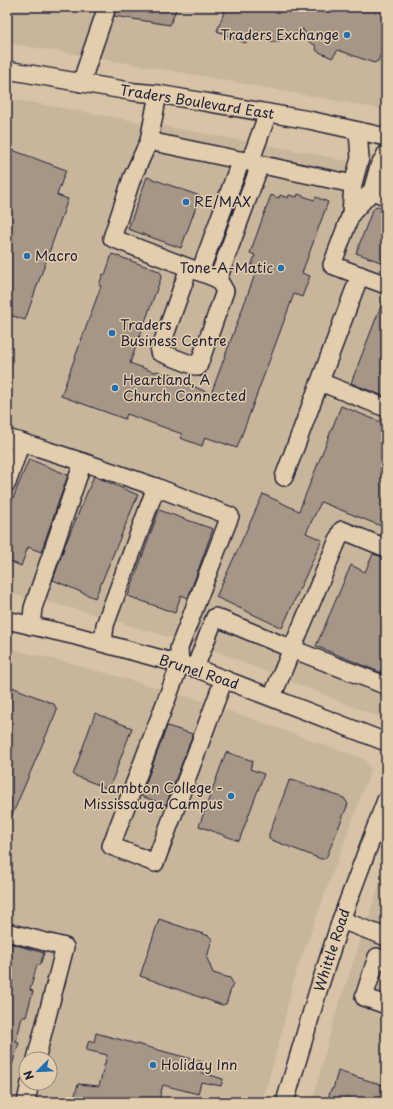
<svg xmlns="http://www.w3.org/2000/svg" width="393" height="1109" font-family="'Playpen Sans',sans-serif">
  <rect width="100%" height="100%" fill="#d7c3a5"/>
  <filter id="ink" filterUnits="userSpaceOnUse"><feTurbulence type="fractalNoise" baseFrequency=".025" numOctaves="2"/><feDisplacementMap in="SourceGraphic" scale="8" xChannelSelector="R" yChannelSelector="G"/><feConvolveMatrix kernelMatrix="1 2 1 2 8 2 1 2 1" color-interpolation-filters="sRGB"/></filter>
  <g filter="url(#ink)">
    <g fill="#c8b69c" fill-rule="evenodd">
      <path d="M7 7H386V110L163 69 7 43Z"/>
      <path d="M7 98 310 153 386 170V720L218 652 76 609 7 593Z"/>
      <path d="M7 648 70 663 196 699 364 759 371 769 294 978 280 1039 262 1102H7ZM26 1059H50V1083H26Z"/>
      <path d="M386 865V1102H312L335 1016Z"/>
    </g>
    <g fill="#a59687" stroke="#22223b">
      <path d="M117 7H177L170 25 114 16Z"/>
      <path d="M226 7H386V43L378 61 374 63 338 50 332 58 317 51 315 45 309 42 303 29 293 35 283 36 280 41 277 42H273L254 35 248 41 245 43 217 31Z"/>
      <path d="M7 148 66 170 57 195 68 199 25 320 7 314Z"/>
      <path d="M147 177 200 196 181 248 128 229Z"/>
      <path d="M298 194 314 200 316 197 328 202 302 273 310 276 302 297 294 294 237 448 205 437 202 446 180 438 182 434 127 414 125 419 61 396 101 286 99 285 103 274 105 275 112 254 159 271 162 275 130 363 154 372 157 371 166 375 168 373 178 376 177 378 188 382V384L211 394 257 269 251 267 255 255 250 253 271 195 279 198 280 195 288 198 289 195 297 197Z"/>
      <path d="M377 206 386 209V264L356 253 372 211Z"/>
      <path d="M385 295H386V397L351 383Z"/>
      <path d="M341 406 386 424V528L321 502 306 533 322 540 282 628 216 597 263 494 299 511Z"/>
      <path d="M29 459 68 475 41 552 28 547 21 566 7 560V513Z"/>
      <path d="M94 476 138 495 95 598 53 580 65 545Z"/>
      <path d="M159 510 213 529 188 598 181 595 175 613 128 596Z"/>
      <path d="M373 554 386 558V670L384 674 316 646 351 565 365 572Z"/>
      <path d="M7 685 54 704 57 710 7 827Z"/>
      <path d="M95 713 132 728 109 789 73 775Z"/>
      <path d="M167 726 193 734 166 805 141 796Z"/>
      <path d="M226 752 253 761 250 769 264 774 239 841 199 826Z"/>
      <path d="M292 780 344 798 348 804 327 856 324 859H321L269 839V834L289 781Z"/>
      <path d="M159 919 209 936 212 939 207 958 213 973 230 978 233 983 226 1004 222 1005 140 976Z"/>
      <path d="M9 943 44 953 40 965H37L30 990 33 991 26 1017H22L16 1042 19 1043 10 1072H7V950Z"/>
      <path d="M96 1033 203 1062 200 1072 223 1079 221 1086 201 1082 198 1094 163 1085 158 1102H73L78 1084 99 1086 107 1055 86 1050 89 1040 94 1042Z"/>
      <path d="M338 1071 386 1086V1102H327L331 1089H333Z"/>
    </g>
    <g fill="none" stroke-linecap="round" stroke-linejoin="round">
      <g stroke="#22223b" stroke-width="20">
        <g id="minor">
          <path d="M7 70 135 92 158 94 309 120 386 137"/>
          <path d="M81 83 107 7"/>
          <path d="M158 94 149 141 353 184 351 214 372 191 386 196"/>
          <path d="M149 141 132 178 112 238 218 279 260 165"/>
          <path d="M250 162 268 113"/>
          <path d="M353 184 360 158 358 131"/>
          <path d="M372 191 379 166 386 154"/>
          <path d="M351 214 332 265 386 285"/>
          <path d="M189 268 159 352 198 367 225 291 218 279"/>
          <path d="M200 272 241 160"/>
          <path d="M320 382 386 408"/>
          <path d="M7 438 21 442 7 483"/>
          <path d="M21 442 83 462 33 608 31 626"/>
          <path d="M83 462 156 487 230 516 179 648 180 664 111 846 155 863 224 679"/>
          <path d="M284 477 360 275"/>
          <path d="M7 620 76 636 195 668 386 742"/>
          <path d="M103 643 105 625 156 487"/>
          <path d="M195 668 215 617 292 649 342 530 386 548"/>
          <path d="M272 697 292 649 382 684"/>
          <path d="M341 920 386 937"/>
          <path d="M7 932 65 947 36 1059"/>
          <path d="M386 961 377 957 364 997 386 1005"/>
          <path d="M26 1102 30 1083"/>
          <path d="M285 1102 318 991 341 920 386 800"/>
        </g>
      </g>
      <use href="#minor" stroke="#e2cdac" stroke-width="17"/>
    </g>
  </g>
  <g fill="#1f6fb2" stroke="#e2cdac" stroke-width="1.5">
    <circle cx="347" cy="35" r="4"/>
    <circle cx="186" cy="202" r="4"/>
    <circle cx="27" cy="256" r="4"/>
    <circle cx="281" cy="268" r="4"/>
    <circle cx="112" cy="333" r="4"/>
    <circle cx="115" cy="388" r="4"/>
    <circle cx="231" cy="796" r="4"/>
    <circle cx="153" cy="1065" r="4"/>
  </g>
  <g text-anchor="middle" stroke-width="3" stroke-linejoin="round" paint-order="stroke">
    <g font-size="14" fill="#22223b" stroke="#e2cdac" text-anchor="start">
      <text x="339" y="40" text-anchor="end">Traders Exchange</text>
      <text x="194" y="207">RE/MAX</text>
      <text x="35" y="261">Macro</text>
      <text x="273" y="273" text-anchor="end">Tone-A-Matic</text>
      <text x="120" y="330">Traders<tspan x="120" dy="16">Business Centre</tspan></text>
      <text x="123" y="385">Heartland, A<tspan x="123" dy="16">Church Connected</tspan></text>
      <text x="223" y="793" text-anchor="end">Lambton College -<tspan x="223" dy="16">Mississauga Campus</tspan></text>
      <text x="161" y="1070">Holiday Inn</text>
    </g>
    <g font-size="14" fill="#22223b" stroke="#e2cdac">
      <text transform="translate(197 102) rotate(9)" y="5">Traders Boulevard East</text>
      <text transform="translate(199 672) rotate(18)" y="5">Brunel Road</text>
      <text transform="translate(332 950) rotate(-72)" y="5">Whittle Road</text>
    </g>
  </g>
  <rect width="393" height="1109" fill="none" stroke="#e2cdac" stroke-width="24"/>
  <rect x="12" y="12" width="369" height="1085" fill="none" stroke="#22223b" stroke-width="1.5" filter="url(#ink)"/>
  <g transform="translate(38 1071) rotate(246)"><circle r="19" fill="#e2cdac" stroke="#95897f"/>
  <path d="M0-3L7 15L0 10L-7 15Z" fill="#1f6fb2"/>
  <text y="-6" font-size="11" font-weight="bold" text-anchor="middle" fill="#22223b">N</text>
  </g>
</svg>
